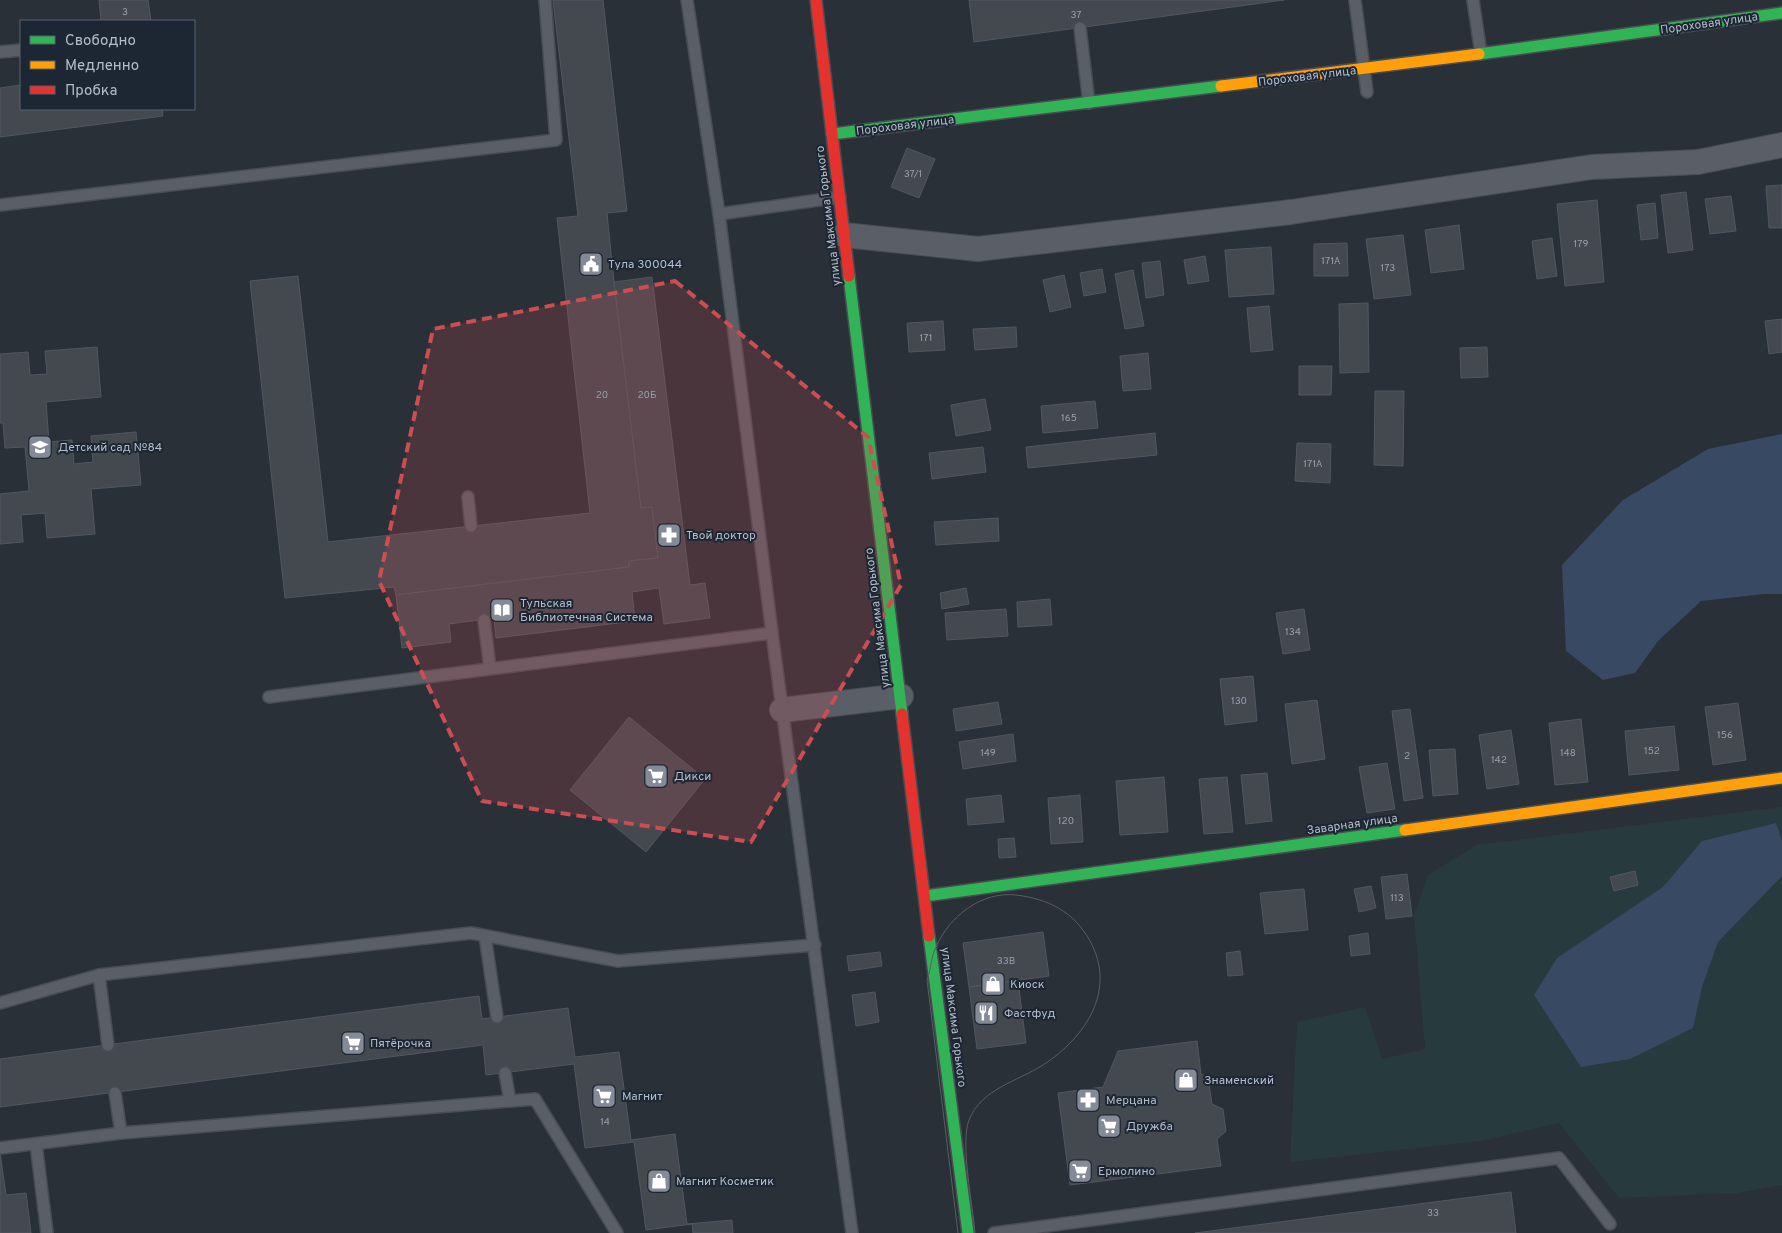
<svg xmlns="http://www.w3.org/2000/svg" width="1782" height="1233" font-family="Overpass,sans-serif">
  <rect width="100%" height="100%" fill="#2a3038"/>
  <path fill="#273a3e" d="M1782 807V1185L1737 1193 1619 1198 1559 1123 1481 1141 1290 1162 1297 1022 1365 1007 1382 1059 1425 1049 1414 916 1428 875 1477 845Z"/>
  <g fill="#384963">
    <path d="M1782 434V594H1764L1701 601 1658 641 1635 673 1603 680 1566 651 1562 565 1623 500 1708 449Z"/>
    <path d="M1776 823 1782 841V876L1718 942 1702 987 1693 1028 1630 1059 1581 1067 1534 995 1557 958 1663 887 1702 841Z"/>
  </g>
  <g fill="#444950" stroke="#52575f">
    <path d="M99 0H148L151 21H101Z"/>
    <path d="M553 0H603L627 211 607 213 614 282 641 508 652 507 658 558 629 561V567L396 595 394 587 285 598 250 281 298 276 328 542 590 513 557 218 578 216Z"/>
    <path d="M969 0H1284L974 42Z"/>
    <path d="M21 85V109H162L163 116 0 137V88Z"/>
    <path d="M907 148 935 159 919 198 891 187Z"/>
    <path d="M1782 185V228H1769L1766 186Z"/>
    <path d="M1686 192 1693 250 1668 253 1661 195Z"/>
    <path d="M1731 196 1736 231 1710 234 1705 199Z"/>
    <path d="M1597 200 1604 282 1565 286 1557 204Z"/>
    <path d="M1655 203 1658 238 1641 240 1637 205Z"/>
    <path d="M1459 225 1464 269 1431 273 1425 230Z"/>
    <path d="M1403 235 1411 295 1374 299 1366 239Z"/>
    <path d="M1552 238 1557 276 1537 279 1532 241Z"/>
    <path d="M1347 243 1348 276H1314V244Z"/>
    <path d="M1271 247 1274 294 1229 297 1225 250Z"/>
    <path d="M1205 256 1209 281 1188 284 1184 260Z"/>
    <path d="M1160 261 1164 295 1146 298 1142 263Z"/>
    <path d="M1102 269 1106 292 1084 296 1080 273Z"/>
    <path d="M1133 270 1144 326 1125 329 1115 274Z"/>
    <path d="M1064 275 1071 307 1050 312 1043 280Z"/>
    <path d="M652 277 690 585 705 583 710 618 664 624 659 588 632 592 635 621 496 638 494 618 449 624 451 642 402 648 396 595 629 567V561L658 558 652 507 641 508 614 282Z"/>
    <path d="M1368 303 1369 372 1340 373 1339 304Z"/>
    <path d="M1269 306 1273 350 1251 352 1247 308Z"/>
    <path d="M1782 319V352L1769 354 1765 321Z"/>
    <path d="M943 321 945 350 909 352 907 323Z"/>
    <path d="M1016 327 1017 347 975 350 973 329Z"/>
    <path d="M97 347 101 397 46 402 49 442 72 440 74 464 93 462 91 436 136 432 141 485 91 489 95 534 47 538 45 513 21 515 23 542 0 544V494L29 491 25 447 5 448 3 423H0V354L28 352 30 375 47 374 45 351Z"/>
    <path d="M1487 347 1488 377 1461 378 1460 348Z"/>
    <path d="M1148 353 1151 389 1123 391 1120 356Z"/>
    <path d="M1299 366H1332L1331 395H1299Z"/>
    <path d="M1375 391H1404L1403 466 1374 465Z"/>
    <path d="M985 399 991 430 956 436 951 405Z"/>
    <path d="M1095 401 1098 428 1043 433 1041 406Z"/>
    <path d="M1155 433 1157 455 1028 468 1026 447Z"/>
    <path d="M1297 443 1331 444 1330 483 1295 481Z"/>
    <path d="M983 447 986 472 932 479 929 453Z"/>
    <path d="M998 518 999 541 936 545 934 522Z"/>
    <path d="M966 588 969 604 942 609 940 593Z"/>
    <path d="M1050 599 1052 625 1018 627 1017 602Z"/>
    <path d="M1006 609 1008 636 947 640 945 613Z"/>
    <path d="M1304 609 1310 650 1283 654 1276 613Z"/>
    <path d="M1253 676 1257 721 1225 725 1220 679Z"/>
    <path d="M1317 700 1325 759 1292 764 1285 704Z"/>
    <path d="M998 702 1002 724 956 731 953 709Z"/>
    <path d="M1738 703 1746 760 1713 765 1705 707Z"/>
    <path d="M1410 709 1423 798 1404 801 1392 711Z"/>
    <path d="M629 717 705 779 646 852 570 790Z"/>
    <path d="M1581 719 1588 782 1555 785 1549 723Z"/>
    <path d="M1674 726 1679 770 1629 775 1625 731Z"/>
    <path d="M1511 730 1519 784 1487 789 1479 735Z"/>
    <path d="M1013 734 1016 761 963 769 959 742Z"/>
    <path d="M1455 749 1458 794 1433 796 1429 750Z"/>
    <path d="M1387 763 1395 809 1367 813 1359 767Z"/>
    <path d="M1267 773 1272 821 1246 824 1241 775Z"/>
    <path d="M1164 777 1168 832 1120 835 1116 781Z"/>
    <path d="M1227 777 1233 832 1204 834 1199 779Z"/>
    <path d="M1001 795 1004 822 968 825 966 799Z"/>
    <path d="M1080 795 1083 842 1051 844 1048 798Z"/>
    <path d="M1014 838 1016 857 999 858 998 839Z"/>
    <path d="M1635 871 1638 885 1614 891 1610 877Z"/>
    <path d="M1407 874 1412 916 1386 919 1381 877Z"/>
    <path d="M1371 886 1376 908 1359 912 1354 889Z"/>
    <path d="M1304 889 1308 930 1265 934 1260 893Z"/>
    <path d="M1043 932 1049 976 969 987 963 943Z"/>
    <path d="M1368 933 1370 954 1351 956 1349 936Z"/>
    <path d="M1240 951 1243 975 1228 976 1226 953Z"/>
    <path d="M880 952 882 966 849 971 847 956Z"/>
    <path d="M1018 981 1026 1043 977 1049 969 987Z"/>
    <path d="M875 992 879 1022 856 1026 852 995Z"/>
    <path d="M479 996 482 1019 568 1008 575 1057 619 1052 631 1140 675 1134 687 1224 732 1220 733 1233H693L692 1224 646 1230 634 1142 585 1148 574 1064 486 1075 483 1045 0 1107V1059Z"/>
    <path d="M1197 1041 1201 1074 1208 1077 1212 1104 1223 1109 1226 1131 1217 1139 1221 1166 1070 1185 1058 1093 1103 1087 1118 1051Z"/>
    <path d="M0 1153 6 1195 26 1193 31 1233H0Z"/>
    <path d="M1511 1192 1516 1233H1195Z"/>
  </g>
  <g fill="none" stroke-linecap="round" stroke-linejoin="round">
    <g stroke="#484c53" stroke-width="14">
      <g id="lane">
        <path d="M687 0 719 214 772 633 852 1233"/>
        <path d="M1355 0 1367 92"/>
        <path d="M1473 0 1481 54"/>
        <path d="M1080 28 1089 103"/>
        <path d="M0 52 21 50"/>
        <path d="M0 205 556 140 545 0"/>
        <path d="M719 214 840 197"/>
        <path d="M468 497 471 526"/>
        <path d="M484 620 490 668"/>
        <path d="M269 697 772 633"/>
        <path d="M485 936 497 1017"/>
        <path d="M99 975 108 1045"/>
        <path d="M0 1003 99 975 471 933 618 961 815 945"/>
        <path d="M505 1073 510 1101"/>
        <path d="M115 1093 121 1133"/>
        <path d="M36 1144 47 1233"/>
        <path d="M0 1148 121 1133 535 1099 617 1233"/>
        <path d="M994 1233 1559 1158 1610 1224"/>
      </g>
    </g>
    <g stroke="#484c53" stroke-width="26">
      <g id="street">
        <path d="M844 235 978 249 1291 212 1592 167 1698 162 1782 145"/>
        <path d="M782 710 901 696"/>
      </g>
    </g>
    <g stroke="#484c53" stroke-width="14">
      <g id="fast">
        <path d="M1479 54 1782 13"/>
        <path d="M832 134 1221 86"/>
        <path d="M849 276 902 714"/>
        <path d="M925 896 1405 830"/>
        <path d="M929 936 968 1233"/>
      </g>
    </g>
    <g stroke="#484c53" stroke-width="14">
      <g id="slow">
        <path d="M1221 86 1479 54"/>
        <path d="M1405 830 1782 778"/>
      </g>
    </g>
    <g stroke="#484c53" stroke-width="14">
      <g id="jam">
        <path d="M816 0 849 276"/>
        <path d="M902 714 929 936"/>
      </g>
    </g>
    <use href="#lane" stroke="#5a5e66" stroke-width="11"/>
    <use href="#street" stroke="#5a5e66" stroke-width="24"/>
    <use href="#fast" stroke="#30b455" stroke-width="11"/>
    <use href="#slow" stroke="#ff9f0a" stroke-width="11"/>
    <use href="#jam" stroke="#e5322d" stroke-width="11"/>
    <path stroke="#595d64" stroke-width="1" d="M958 1233 927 980C931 969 931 957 936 947 949 917 981 891 1016 895 1049 899 1074 912 1090 941 1117 990 1086 1037 1043 1065 1018 1081 981 1089 969 1120 960 1142 973 1207 975 1233"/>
  </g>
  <path fill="#ce4d50" fill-opacity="0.2" stroke="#ce4d50" stroke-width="4" stroke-dasharray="10 6" stroke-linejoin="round" d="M675 281 868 437 901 585 751 842 482 801 379 581 433 329Z"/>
  <defs>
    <g id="civic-square" transform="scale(1.25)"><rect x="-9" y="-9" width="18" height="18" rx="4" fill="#848b96" stroke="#1d2633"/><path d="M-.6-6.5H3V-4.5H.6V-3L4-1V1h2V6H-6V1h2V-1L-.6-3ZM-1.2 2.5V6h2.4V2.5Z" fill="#fff"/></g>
    <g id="school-square" transform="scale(1.25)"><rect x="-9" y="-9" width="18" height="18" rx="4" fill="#848b96" stroke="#1d2633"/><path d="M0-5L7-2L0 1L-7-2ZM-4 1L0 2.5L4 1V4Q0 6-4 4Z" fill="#fff"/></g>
    <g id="pharmacy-square" transform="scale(1.25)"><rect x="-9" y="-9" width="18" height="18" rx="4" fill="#848b96" stroke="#1d2633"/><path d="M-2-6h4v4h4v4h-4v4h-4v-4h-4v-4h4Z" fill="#fff"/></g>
    <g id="library-square" transform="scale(1.25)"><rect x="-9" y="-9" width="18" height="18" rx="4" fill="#848b96" stroke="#1d2633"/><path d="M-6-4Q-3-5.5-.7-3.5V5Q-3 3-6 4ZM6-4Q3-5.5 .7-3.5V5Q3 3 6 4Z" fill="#fff"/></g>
    <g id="supermarket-square" transform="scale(1.25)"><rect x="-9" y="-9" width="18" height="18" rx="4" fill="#848b96" stroke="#1d2633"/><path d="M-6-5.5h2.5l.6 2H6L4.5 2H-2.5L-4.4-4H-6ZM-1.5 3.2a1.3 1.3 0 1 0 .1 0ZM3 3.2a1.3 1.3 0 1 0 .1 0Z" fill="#fff"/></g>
    <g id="shop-square" transform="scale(1.25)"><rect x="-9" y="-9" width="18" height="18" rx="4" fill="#848b96" stroke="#1d2633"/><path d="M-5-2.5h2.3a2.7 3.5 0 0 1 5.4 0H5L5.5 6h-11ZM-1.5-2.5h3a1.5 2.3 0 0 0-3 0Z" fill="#fff"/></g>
    <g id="restaurant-square" transform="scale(1.25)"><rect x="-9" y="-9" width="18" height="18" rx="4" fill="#848b96" stroke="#1d2633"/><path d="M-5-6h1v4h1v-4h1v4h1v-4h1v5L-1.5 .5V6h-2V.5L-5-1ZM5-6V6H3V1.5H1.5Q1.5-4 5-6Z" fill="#fff"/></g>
  </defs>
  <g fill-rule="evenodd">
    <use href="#civic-square" x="591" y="264"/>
    <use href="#school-square" x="40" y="447"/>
    <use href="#pharmacy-square" x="669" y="535"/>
    <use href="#library-square" x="502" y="610"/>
    <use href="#supermarket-square" x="656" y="776"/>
    <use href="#shop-square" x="993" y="984"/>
    <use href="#restaurant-square" x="986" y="1013"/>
    <use href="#supermarket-square" x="353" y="1043"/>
    <use href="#shop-square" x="1186" y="1080"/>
    <use href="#supermarket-square" x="604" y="1096"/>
    <use href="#pharmacy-square" x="1088" y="1100"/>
    <use href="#supermarket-square" x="1109" y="1126"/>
    <use href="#supermarket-square" x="1080" y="1171"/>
    <use href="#shop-square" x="659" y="1181"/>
  </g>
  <g text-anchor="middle" stroke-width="4" stroke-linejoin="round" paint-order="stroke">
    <g font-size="10" fill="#989fab">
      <text x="125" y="15">3</text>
      <text x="1076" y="18">37</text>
      <text x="913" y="177">37/1</text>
      <text x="1581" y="247">179</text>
      <text x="1331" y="264">171А</text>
      <text x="1388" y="271">173</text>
      <text x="926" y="341">171</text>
      <text x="602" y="398">20</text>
      <text x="647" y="398">20Б</text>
      <text x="1069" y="421">165</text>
      <text x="1313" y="467">171А</text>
      <text x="1293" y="635">134</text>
      <text x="1239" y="704">130</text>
      <text x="1725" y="738">156</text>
      <text x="1652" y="754">152</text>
      <text x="988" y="756">149</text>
      <text x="1568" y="756">148</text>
      <text x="1407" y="759">2</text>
      <text x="1499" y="763">142</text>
      <text x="1066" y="824">120</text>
      <text x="1397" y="901">113</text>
      <text x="1006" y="964">33В</text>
      <text x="605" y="1125">14</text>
      <text x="1433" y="1216">33</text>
    </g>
    <g font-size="12" fill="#b4bcc9" stroke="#1d2633">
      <text transform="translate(1709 23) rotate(-8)" y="4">Пороховая улица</text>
      <text transform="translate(1307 76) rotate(-7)" y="4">Пороховая улица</text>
      <text transform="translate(905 125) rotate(-7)" y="4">Пороховая улица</text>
      <text transform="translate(828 216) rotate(-97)" y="4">улица Максима Горького</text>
      <text transform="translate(877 618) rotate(-97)" y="4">улица Максима Горького</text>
      <text transform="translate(1352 824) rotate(-8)" y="4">Заварная улица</text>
      <text transform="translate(954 1017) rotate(83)" y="4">улица Максима Горького</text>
    </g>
    <g font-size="12" fill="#b4bcc9" stroke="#1d2633" text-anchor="start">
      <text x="608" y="268">Тула 300044</text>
      <text x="58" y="451">Детский сад №84</text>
      <text x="686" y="539">Твой доктор</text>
      <text x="520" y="607">Тульская<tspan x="520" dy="14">Библиотечная Система</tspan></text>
      <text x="674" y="780">Дикси</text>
      <text x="1010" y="988">Киоск</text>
      <text x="1004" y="1017">Фастфуд</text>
      <text x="370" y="1047">Пятёрочка</text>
      <text x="1204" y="1084">Знаменский</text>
      <text x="622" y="1100">Магнит</text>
      <text x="1106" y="1104">Мерцана</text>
      <text x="1126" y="1130">Дружба</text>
      <text x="1098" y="1175">Ермолино</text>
      <text x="676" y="1185">Магнит Косметик</text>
    </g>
  </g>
  <rect x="20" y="20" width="175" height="90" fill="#1d2633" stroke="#59626f"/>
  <rect x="30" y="36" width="25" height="8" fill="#30b455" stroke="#59626f"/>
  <text x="65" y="45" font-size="15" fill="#b4bcc9">Свободно</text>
  <rect x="30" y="61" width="25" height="8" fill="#ff9f0a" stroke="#59626f"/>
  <text x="65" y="70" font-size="15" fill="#b4bcc9">Медленно</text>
  <rect x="30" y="86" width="25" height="8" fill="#e5322d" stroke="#59626f"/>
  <text x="65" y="95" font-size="15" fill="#b4bcc9">Пробка</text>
</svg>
